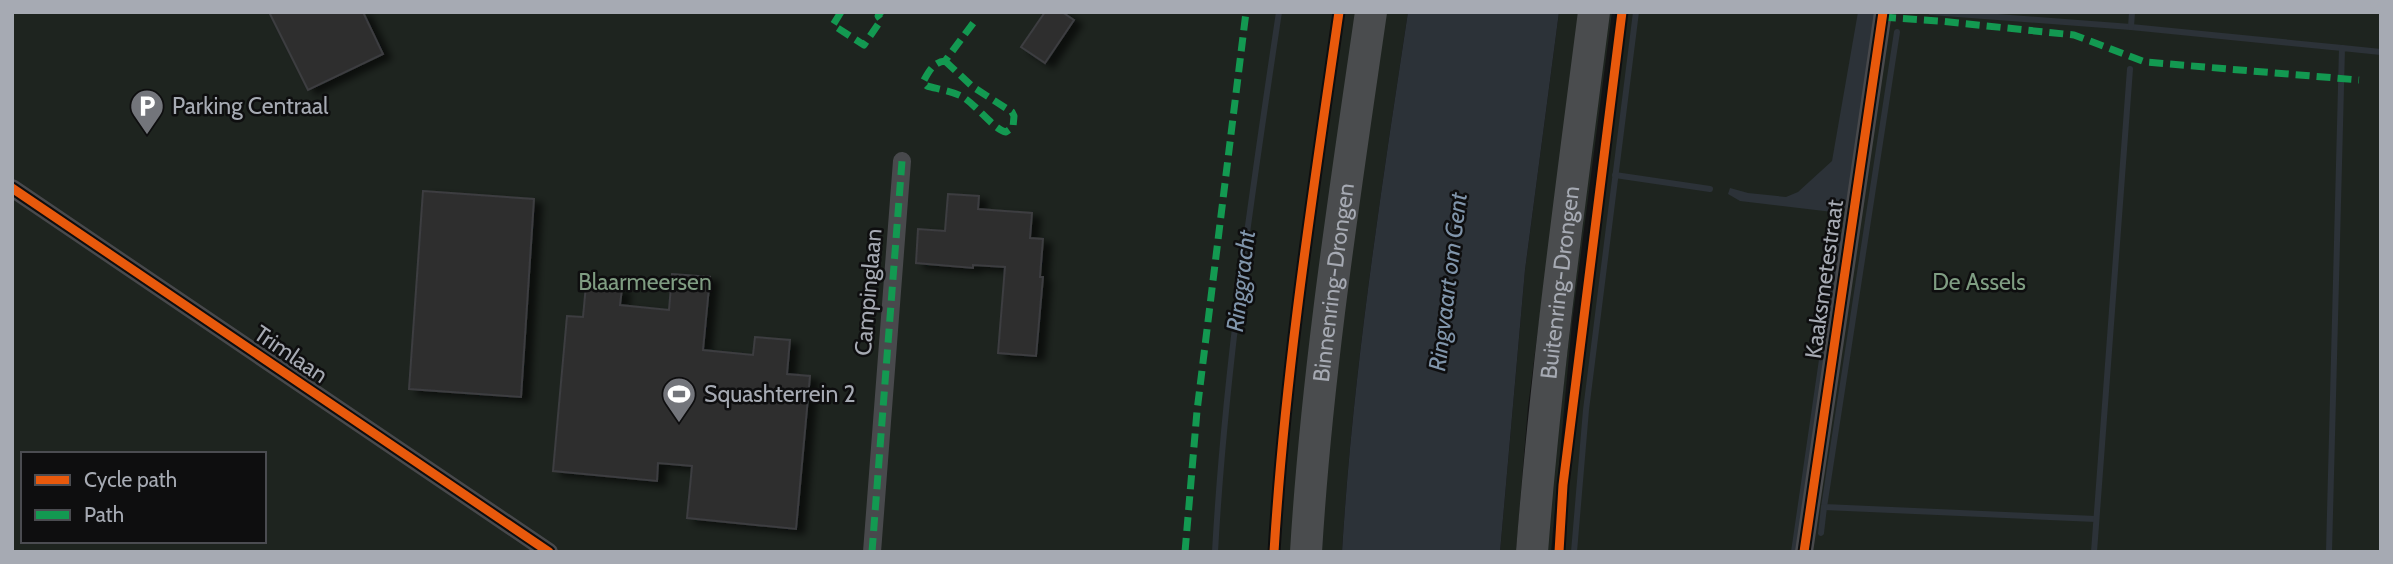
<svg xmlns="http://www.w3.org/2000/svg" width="2393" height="564" font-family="Cabin,sans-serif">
  <defs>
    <filter id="shadow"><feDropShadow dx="8" dy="4.5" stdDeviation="3.5" flood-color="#0009"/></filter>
  </defs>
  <rect width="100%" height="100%" fill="#131314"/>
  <g fill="#1e241f" fill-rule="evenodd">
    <path d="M12 12H1408C1381 191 1353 371 1342 552H12ZM23 454H264V541H23Z"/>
    <path d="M1559 12H1579L1528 407 1516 552H1500L1525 270Z"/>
    <path d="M1607 12H1612L1572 323 1551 552H1544Z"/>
    <path d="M1626 12H2381V552H1562L1567 478Z"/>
  </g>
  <g fill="#2c3238">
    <path d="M1408 12H1559L1525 270 1500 552H1342C1353 371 1381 191 1408 12Z"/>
    <path d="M1858 12H1877L1846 207 1841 213 1740 201 1728 194 1730 188 1748 193 1786 197 1798 192 1832 161Z"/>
  </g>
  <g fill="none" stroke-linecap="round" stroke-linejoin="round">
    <g stroke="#2c3238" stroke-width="6">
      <path d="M1931 12 2131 27 2342 48"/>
      <path d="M2131 27 2132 12"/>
      <path d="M1897 32 1824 507 2096 519"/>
      <path d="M1615 175 1710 189"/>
      <path d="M1821 533 1824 507"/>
      <path d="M1215 552C1225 371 1252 192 1279 12"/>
      <path d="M1574 552 1586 410 1636 12"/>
      <path d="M1794 552 1840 236"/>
      <path d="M2094 552 2130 69"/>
      <path d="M2329 552 2342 48 2381 52"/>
    </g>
  </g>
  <g fill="#2e2e2f" stroke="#3c3d40" stroke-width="2" filter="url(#shadow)">
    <path d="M269 12H363L383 54 308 90Z"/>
    <path d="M1045 12H1062L1074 20 1045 63 1021 47Z"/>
    <path d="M423 191 534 199 521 397 409 389Z"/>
    <path d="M948 194 979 196 978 209 1032 213 1030 238 1043 239 1040 277H1043L1036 356 998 353 1005 267 973 265V268L916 263 918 229 945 231Z"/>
    <path d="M672 274 710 277 703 350 753 355 755 337 790 340 787 374 810 376 796 529 687 518 692 466 658 463 657 481 553 471 567 316 583 317 586 285 622 289 620 305 669 310Z"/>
  </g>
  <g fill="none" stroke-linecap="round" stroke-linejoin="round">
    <g stroke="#48494c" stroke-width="18">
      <path d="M12 188 549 552"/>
      <path d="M872 552 902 161"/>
      <path d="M1804 552 1883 12"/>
    </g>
    <g stroke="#4a4c4e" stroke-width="32">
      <path id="s1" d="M1306 552C1317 371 1345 192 1371 12"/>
      <path id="s2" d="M1532 552C1546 371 1571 192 1594 12"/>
    </g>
    <g stroke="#139951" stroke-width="7" stroke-dasharray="14 7" stroke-linecap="butt">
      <path d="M841 12 833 25 864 45 881 20 878 16 881 12"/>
      <path d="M1882 17 1939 21 2074 35 2145 62 2359 80"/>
      <path d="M945 61 973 87 1012 112 1014 116 1013 127 1006 132C994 130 976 104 961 96 951 91 938 89 927 86L923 82C928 73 933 62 945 61L974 22"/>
      <path d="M872 552 902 161"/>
      <path d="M1185 552 1197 411 1246 12"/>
    </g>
    <g stroke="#0e0e0f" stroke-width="13">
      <g id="cycleway">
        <path d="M12 188 549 552"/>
        <path d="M1274 552C1285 371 1313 192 1339 12"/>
        <path d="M1559 552 1563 485 1622 12"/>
        <path d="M1804 552 1883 12"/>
      </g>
    </g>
    <use href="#cycleway" stroke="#e8590c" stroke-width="9"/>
  </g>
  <defs>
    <g id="parking-pin" transform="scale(1.75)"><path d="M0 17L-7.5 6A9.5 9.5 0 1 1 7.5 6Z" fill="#73757b" stroke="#0e0e0f"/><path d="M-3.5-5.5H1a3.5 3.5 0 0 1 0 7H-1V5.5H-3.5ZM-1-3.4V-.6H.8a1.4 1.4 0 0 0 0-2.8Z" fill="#fff"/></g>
    <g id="stadium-pin" transform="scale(1.75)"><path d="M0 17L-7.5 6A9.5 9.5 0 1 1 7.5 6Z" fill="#73757b" stroke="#0e0e0f"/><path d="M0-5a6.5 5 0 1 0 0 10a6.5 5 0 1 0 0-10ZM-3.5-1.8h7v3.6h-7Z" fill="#fff"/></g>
  </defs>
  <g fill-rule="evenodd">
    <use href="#parking-pin" x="147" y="106"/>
    <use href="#stadium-pin" x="679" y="394"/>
  </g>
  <g text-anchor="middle" stroke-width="5" stroke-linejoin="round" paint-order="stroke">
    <g font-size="23" fill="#a6aab3" stroke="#0e0e0f" text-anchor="start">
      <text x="172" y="114">Parking Centraal</text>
      <text x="704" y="402">Squashterrein 2</text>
    </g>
    <g font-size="23" fill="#a6aab3" stroke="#0e0e0f">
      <text transform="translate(1824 279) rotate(-82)" y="8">Kaaksmetestraat</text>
      <text dy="8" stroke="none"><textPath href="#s1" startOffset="271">Binnenring-Drongen</textPath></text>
      <text dy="8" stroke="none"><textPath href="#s2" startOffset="271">Buitenring-Drongen</textPath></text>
      <text transform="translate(868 292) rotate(-85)" y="8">Campinglaan</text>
      <text transform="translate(291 354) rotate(34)" y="8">Trimlaan</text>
    </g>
    <g font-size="23" fill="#7f9d82" stroke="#0e0e0f">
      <text x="645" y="290">Blaarmeersen</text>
      <text x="1979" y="290">De Assels</text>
    </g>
    <g font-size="24" font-style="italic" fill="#8095ab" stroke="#0e0e0f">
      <text transform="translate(1241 281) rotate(-83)" y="8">Ringgracht</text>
      <text transform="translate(1448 282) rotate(-83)" y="8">Ringvaart om Gent</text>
    </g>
  </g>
  <rect width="2393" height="564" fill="none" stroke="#a6aab3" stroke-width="28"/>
  <rect x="21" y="452" width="245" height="91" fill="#0e0e0f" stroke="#4b4c51" stroke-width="2"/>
  <rect x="35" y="475" width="35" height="10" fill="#e8590c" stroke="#4b4c51" stroke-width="2"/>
  <text x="84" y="487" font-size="21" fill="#a6aab3">Cycle path</text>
  <rect x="35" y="510" width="35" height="10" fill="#139951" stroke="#4b4c51" stroke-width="2"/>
  <text x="84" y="522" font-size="21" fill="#a6aab3">Path</text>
</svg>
